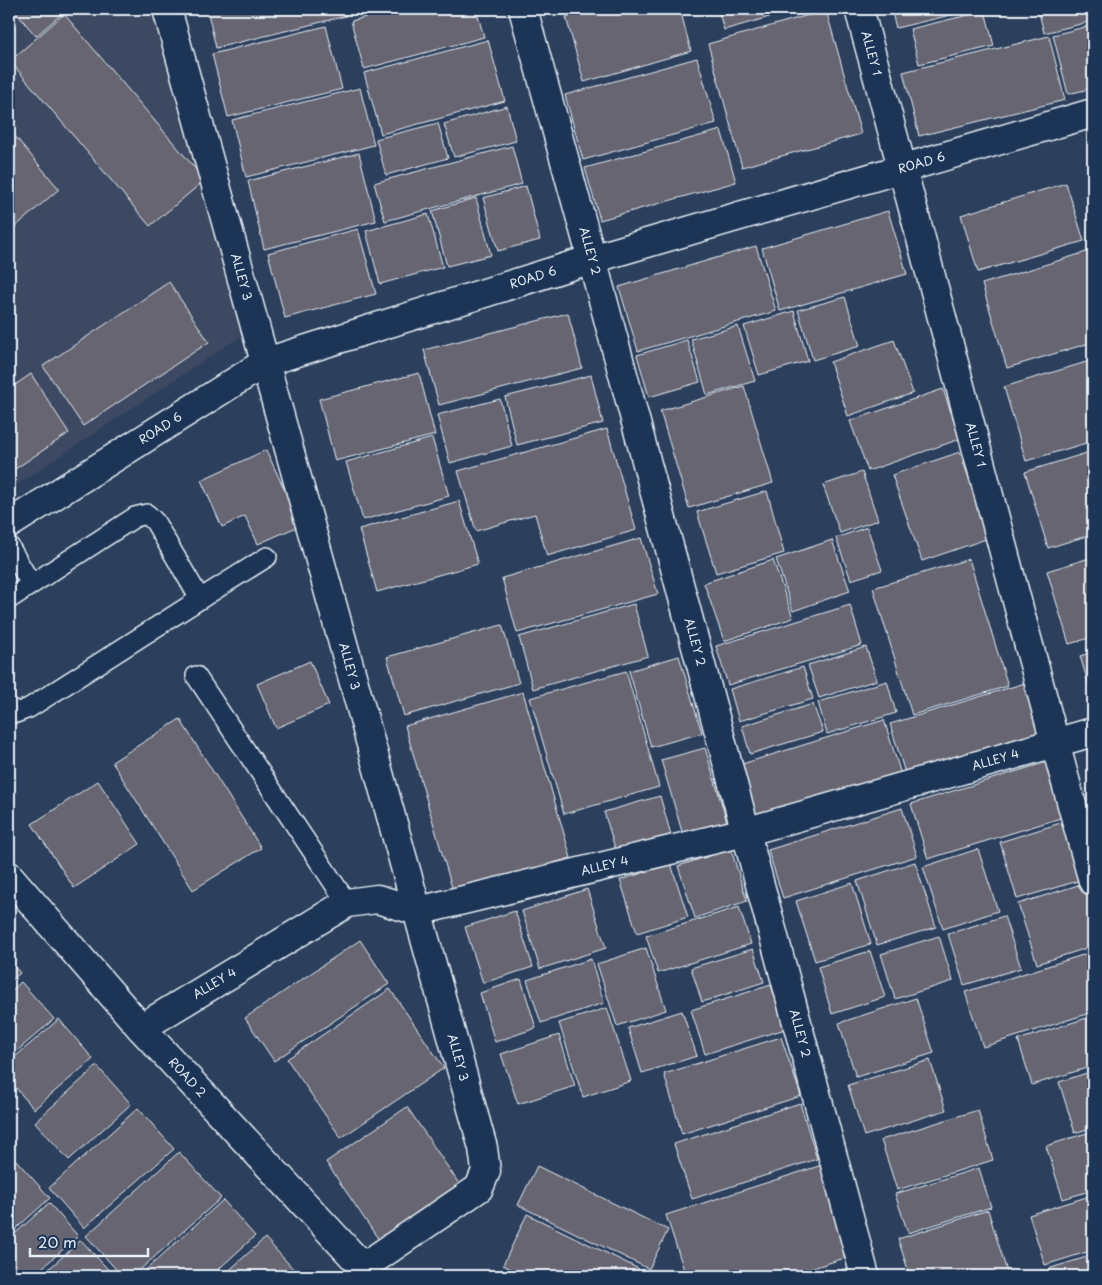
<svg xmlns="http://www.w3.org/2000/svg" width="1102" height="1285" font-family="'Playpen Sans',sans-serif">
  <rect width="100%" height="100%" fill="#2c3f5c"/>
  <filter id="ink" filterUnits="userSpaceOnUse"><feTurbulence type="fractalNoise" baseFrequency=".02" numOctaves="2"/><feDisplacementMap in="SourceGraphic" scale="10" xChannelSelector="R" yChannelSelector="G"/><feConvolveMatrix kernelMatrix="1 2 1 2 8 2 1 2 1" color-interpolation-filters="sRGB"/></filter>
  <g filter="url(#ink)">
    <path fill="#3d4a62" d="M9 9H161L250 330 9 490Z"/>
    <g fill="#666571" stroke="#e8f1f8">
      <path d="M13 9H67L36 36Z"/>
      <path d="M207 9H344L346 16 216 48Z"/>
      <path d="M360 9H379L362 14Z"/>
      <path d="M395 9H476L484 37 364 69 351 21Z"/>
      <path d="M595 9H680L691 51 584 82 566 17Z"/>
      <path d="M718 9H797L724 30Z"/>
      <path d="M891 9H976L896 28Z"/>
      <path d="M1038 9H1093V21L1044 33Z"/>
      <path d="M826 10 861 134 742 167 708 44Z"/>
      <path d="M985 11 994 46 919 64 910 29Z"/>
      <path d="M64 14 205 180 150 226 10 61Z"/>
      <path d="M1093 25V88L1068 94 1053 35Z"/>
      <path d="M326 26 342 89 228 117 212 54Z"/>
      <path d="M1049 36 1065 100 919 136 903 72Z"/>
      <path d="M488 40 505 101 381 134 364 73Z"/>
      <path d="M697 58 716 123 583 160 565 95Z"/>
      <path d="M360 88 374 145 246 177 232 120Z"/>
      <path d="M507 106 516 141 454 157 444 124Z"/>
      <path d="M438 123 448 158 386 175 376 139Z"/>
      <path d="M9 129 59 189 15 227 9 219Z"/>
      <path d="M721 130 736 182 600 220 585 168Z"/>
      <path d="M512 146 522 184 385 221 374 183Z"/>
      <path d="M359 153 376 221 264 249 248 181Z"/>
      <path d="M1066 183 1084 241 978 272 961 215Z"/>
      <path d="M526 186 540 240 498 251 483 198Z"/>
      <path d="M476 198 491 255 447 266 432 211Z"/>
      <path d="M888 211 907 274 780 311 762 248Z"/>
      <path d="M428 214 443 267 380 284 366 231Z"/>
      <path d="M358 229 376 294 285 318 268 253Z"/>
      <path d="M756 246 776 311 638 351 619 287Z"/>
      <path d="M1093 250V342L1007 368 982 284Z"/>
      <path d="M169 282 209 342 83 426 43 366Z"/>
      <path d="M845 297 860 346 813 360 798 310Z"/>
      <path d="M794 311 808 361 759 375 744 326Z"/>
      <path d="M568 313 582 368 439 405 424 350Z"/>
      <path d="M738 326 755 381 707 395 691 339Z"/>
      <path d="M687 340 700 382 649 397 637 355Z"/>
      <path d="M894 340 913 393 848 416 830 362Z"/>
      <path d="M1093 360V441L1026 461 1004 387Z"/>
      <path d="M419 373 435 435 335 461 319 399Z"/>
      <path d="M31 374 69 433 9 473V389Z"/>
      <path d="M591 375 603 423 517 445 505 397Z"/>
      <path d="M744 386 773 483 689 508 660 411Z"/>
      <path d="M943 389 960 439 868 471 850 421Z"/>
      <path d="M500 399 512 446 450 463 437 415Z"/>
      <path d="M607 429 636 530 547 556 535 514 476 531 458 471Z"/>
      <path d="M432 438 449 496 363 520 346 462Z"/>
      <path d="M266 450 301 525 258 544 245 516 222 527 201 480Z"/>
      <path d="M1093 451V534L1048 548 1025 472Z"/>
      <path d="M960 452 989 538 922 561 892 475Z"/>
      <path d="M862 472 878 520 840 533 823 485Z"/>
      <path d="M767 491 784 553 716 573 697 512Z"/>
      <path d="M459 501 478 564 377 592 359 529Z"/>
      <path d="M867 527 882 570 851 580 836 538Z"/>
      <path d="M641 538 658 594 517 633 502 578Z"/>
      <path d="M832 540 850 591 793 611 776 559Z"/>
      <path d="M1093 557V637L1069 644 1047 571Z"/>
      <path d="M969 559 1008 686 912 715 873 588Z"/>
      <path d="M773 560 793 618 724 641 704 583Z"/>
      <path d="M634 604 648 656 533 689 519 637Z"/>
      <path d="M850 605 862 645 728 685 716 646Z"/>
      <path d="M502 625 519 683 404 716 387 657Z"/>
      <path d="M866 647 877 680 819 698 808 665Z"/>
      <path d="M1093 652V699L1080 656Z"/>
      <path d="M679 656 702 733 651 747 629 671Z"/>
      <path d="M310 661 329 705 276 728 257 684Z"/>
      <path d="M803 667 813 699 739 721 730 689Z"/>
      <path d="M626 671 659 787 564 814 530 698Z"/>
      <path d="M887 681 896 713 827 734 818 702Z"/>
      <path d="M1025 683 1040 732 905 773 890 724Z"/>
      <path d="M523 692 571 858 453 891 405 726Z"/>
      <path d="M813 704 823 732 750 754 742 726Z"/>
      <path d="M180 719 261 848 193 890 112 762Z"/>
      <path d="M884 720 901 774 755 819 739 765Z"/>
      <path d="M705 748 727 822 683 835 661 760Z"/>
      <path d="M1050 761 1067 816 928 859 911 804Z"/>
      <path d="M98 781 140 844 74 888 32 824Z"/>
      <path d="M660 796 671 835 616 851 604 812Z"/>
      <path d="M902 808 917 856 783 898 768 850Z"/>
      <path d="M1070 820 1088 878 1017 899 1000 842Z"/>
      <path d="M731 849 747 901 695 918 678 866Z"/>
      <path d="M978 849 998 911 943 929 923 867Z"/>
      <path d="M915 862 936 927 877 945 857 881Z"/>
      <path d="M671 864 688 917 637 933 620 880Z"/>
      <path d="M1088 882 1093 899V946L1037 964 1018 904Z"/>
      <path d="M852 883 871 944 815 961 796 901Z"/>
      <path d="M587 889 606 948 540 969 522 911Z"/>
      <path d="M739 907 751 944 658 973 646 936Z"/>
      <path d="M515 911 533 967 483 983 465 927Z"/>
      <path d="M1004 916 1021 968 964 985 948 934Z"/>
      <path d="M939 936 953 981 895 999 881 954Z"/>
      <path d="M360 940 389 984 274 1061 245 1018Z"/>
      <path d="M646 948 666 1010 617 1026 597 964Z"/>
      <path d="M753 949 764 982 702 1002 691 968Z"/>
      <path d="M870 951 885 997 832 1014 818 967Z"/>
      <path d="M1086 954 1093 978V1012L983 1047 965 992Z"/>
      <path d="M591 959 604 1003 541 1023 527 980Z"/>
      <path d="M9 960 20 973 9 983Z"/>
      <path d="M521 979 536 1028 495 1042 480 993Z"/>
      <path d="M21 982 54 1019 9 1058V993Z"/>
      <path d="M771 985 785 1029 705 1054 691 1010Z"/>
      <path d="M390 989 444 1068 341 1138 287 1059Z"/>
      <path d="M916 998 934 1053 856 1077 839 1023Z"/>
      <path d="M607 1008 631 1081 583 1097 559 1023Z"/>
      <path d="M682 1011 697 1056 642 1073 628 1028Z"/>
      <path d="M1093 1016V1066L1032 1085 1018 1040Z"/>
      <path d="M59 1019 93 1059 34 1109 9 1080V1062Z"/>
      <path d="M559 1035 575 1086 518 1104 501 1054Z"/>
      <path d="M781 1037 801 1096 682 1134 664 1074Z"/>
      <path d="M930 1060 946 1110 864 1136 848 1085Z"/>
      <path d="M97 1066 131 1104 69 1160 35 1122Z"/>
      <path d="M1093 1071V1127L1075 1133 1059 1082Z"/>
      <path d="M800 1103 817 1159 692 1199 674 1144Z"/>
      <path d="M407 1107 464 1191 383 1246 326 1162Z"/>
      <path d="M138 1108 174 1149 84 1228 49 1188Z"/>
      <path d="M978 1110 993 1160 897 1190 881 1140Z"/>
      <path d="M1093 1131V1190L1063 1199 1046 1146Z"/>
      <path d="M9 1149 15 1156 9 1162Z"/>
      <path d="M179 1152 221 1198 133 1276H122L86 1236Z"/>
      <path d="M16 1160 50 1198 9 1235V1167Z"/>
      <path d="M822 1165 851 1256 787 1276H686L666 1215Z"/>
      <path d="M537 1166 668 1230 649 1269 518 1205Z"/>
      <path d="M979 1168 991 1207 908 1233 895 1194Z"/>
      <path d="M1093 1195V1250L1045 1265 1029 1215Z"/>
      <path d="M223 1200 255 1236 211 1276H139Z"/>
      <path d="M49 1203 78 1236 33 1276H9V1239Z"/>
      <path d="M988 1210 1008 1275 910 1276 898 1239Z"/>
      <path d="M527 1214 639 1269 636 1276H526L503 1265Z"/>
      <path d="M265 1238 297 1273 294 1276H223Z"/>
      <path d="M81 1240 114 1276H41Z"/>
      <path d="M1093 1255V1276H1051L1048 1269Z"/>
      <path d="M848 1268 850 1276H823Z"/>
      <path d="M1042 1270 1044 1276H1023Z"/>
    </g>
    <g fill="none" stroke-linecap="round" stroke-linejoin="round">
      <g stroke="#e8f1f8" stroke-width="22">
        <g id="lane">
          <path d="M9 546 31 584"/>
          <path d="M9 599 135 517 147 514 155 522 200 599 29 708 16 713 9 707"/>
          <path d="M200 599 267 557"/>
          <path d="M196 676 347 903"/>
        </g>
      </g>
      <g stroke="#e8f1f8" stroke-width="31">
        <g id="street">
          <path id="s1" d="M167 9 483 1148 486 1171 479 1188 363 1267"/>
          <path id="s2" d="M523 9 592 259 865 1276"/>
          <path id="s3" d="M859 9C939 299 1012 591 1093 881"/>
          <path id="s4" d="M9 524 266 362 592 259 1093 113"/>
          <path id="s5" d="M9 876 141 1028 363 1267 368 1276"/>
          <path id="s6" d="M141 1028 347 903 377 899 418 911 745 832 1093 732"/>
        </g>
      </g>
      <use href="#lane" stroke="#1d3557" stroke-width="19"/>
      <use href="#street" stroke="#1d3557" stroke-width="28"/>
    </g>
  </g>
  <g text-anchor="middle" stroke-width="4" stroke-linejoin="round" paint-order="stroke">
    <g font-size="12" fill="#e8f1f8" stroke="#1d3557">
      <text dy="4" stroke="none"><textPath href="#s3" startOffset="46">ALLEY 1</textPath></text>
      <text dy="4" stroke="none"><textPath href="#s4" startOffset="989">ROAD 6</textPath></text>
      <text dy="4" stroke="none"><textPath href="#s2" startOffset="251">ALLEY 2</textPath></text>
      <text dy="4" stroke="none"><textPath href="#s1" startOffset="278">ALLEY 3</textPath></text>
      <text dy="4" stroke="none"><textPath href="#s4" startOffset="584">ROAD 6</textPath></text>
      <text dy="4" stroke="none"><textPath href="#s4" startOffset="179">ROAD 6</textPath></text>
      <text dy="4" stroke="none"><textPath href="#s3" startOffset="451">ALLEY 1</textPath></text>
      <text dy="4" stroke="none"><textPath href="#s2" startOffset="656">ALLEY 2</textPath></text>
      <text dy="4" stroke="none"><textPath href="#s1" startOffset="682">ALLEY 3</textPath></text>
      <text dy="4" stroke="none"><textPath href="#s6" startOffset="911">ALLEY 4</textPath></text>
      <text dy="4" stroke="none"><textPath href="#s6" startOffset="506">ALLEY 4</textPath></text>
      <text dy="4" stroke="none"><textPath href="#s6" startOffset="86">ALLEY 4</textPath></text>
      <text dy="4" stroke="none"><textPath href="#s2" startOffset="1061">ALLEY 2</textPath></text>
      <text dy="4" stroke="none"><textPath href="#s1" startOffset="1088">ALLEY 3</textPath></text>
      <text dy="4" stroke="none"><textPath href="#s5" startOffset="269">ROAD 2</textPath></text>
    </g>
  </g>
  <rect width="1102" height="1285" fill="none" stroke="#1d3557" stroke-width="30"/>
  <rect x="15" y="15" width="1072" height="1255" fill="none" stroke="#e8f1f8" stroke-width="2" filter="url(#ink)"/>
  <path d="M30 1248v8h118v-8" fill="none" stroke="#e8f1f8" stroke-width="2.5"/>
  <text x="38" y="1248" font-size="15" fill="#e8f1f8" stroke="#1d3557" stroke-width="4" paint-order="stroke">20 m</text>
</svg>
